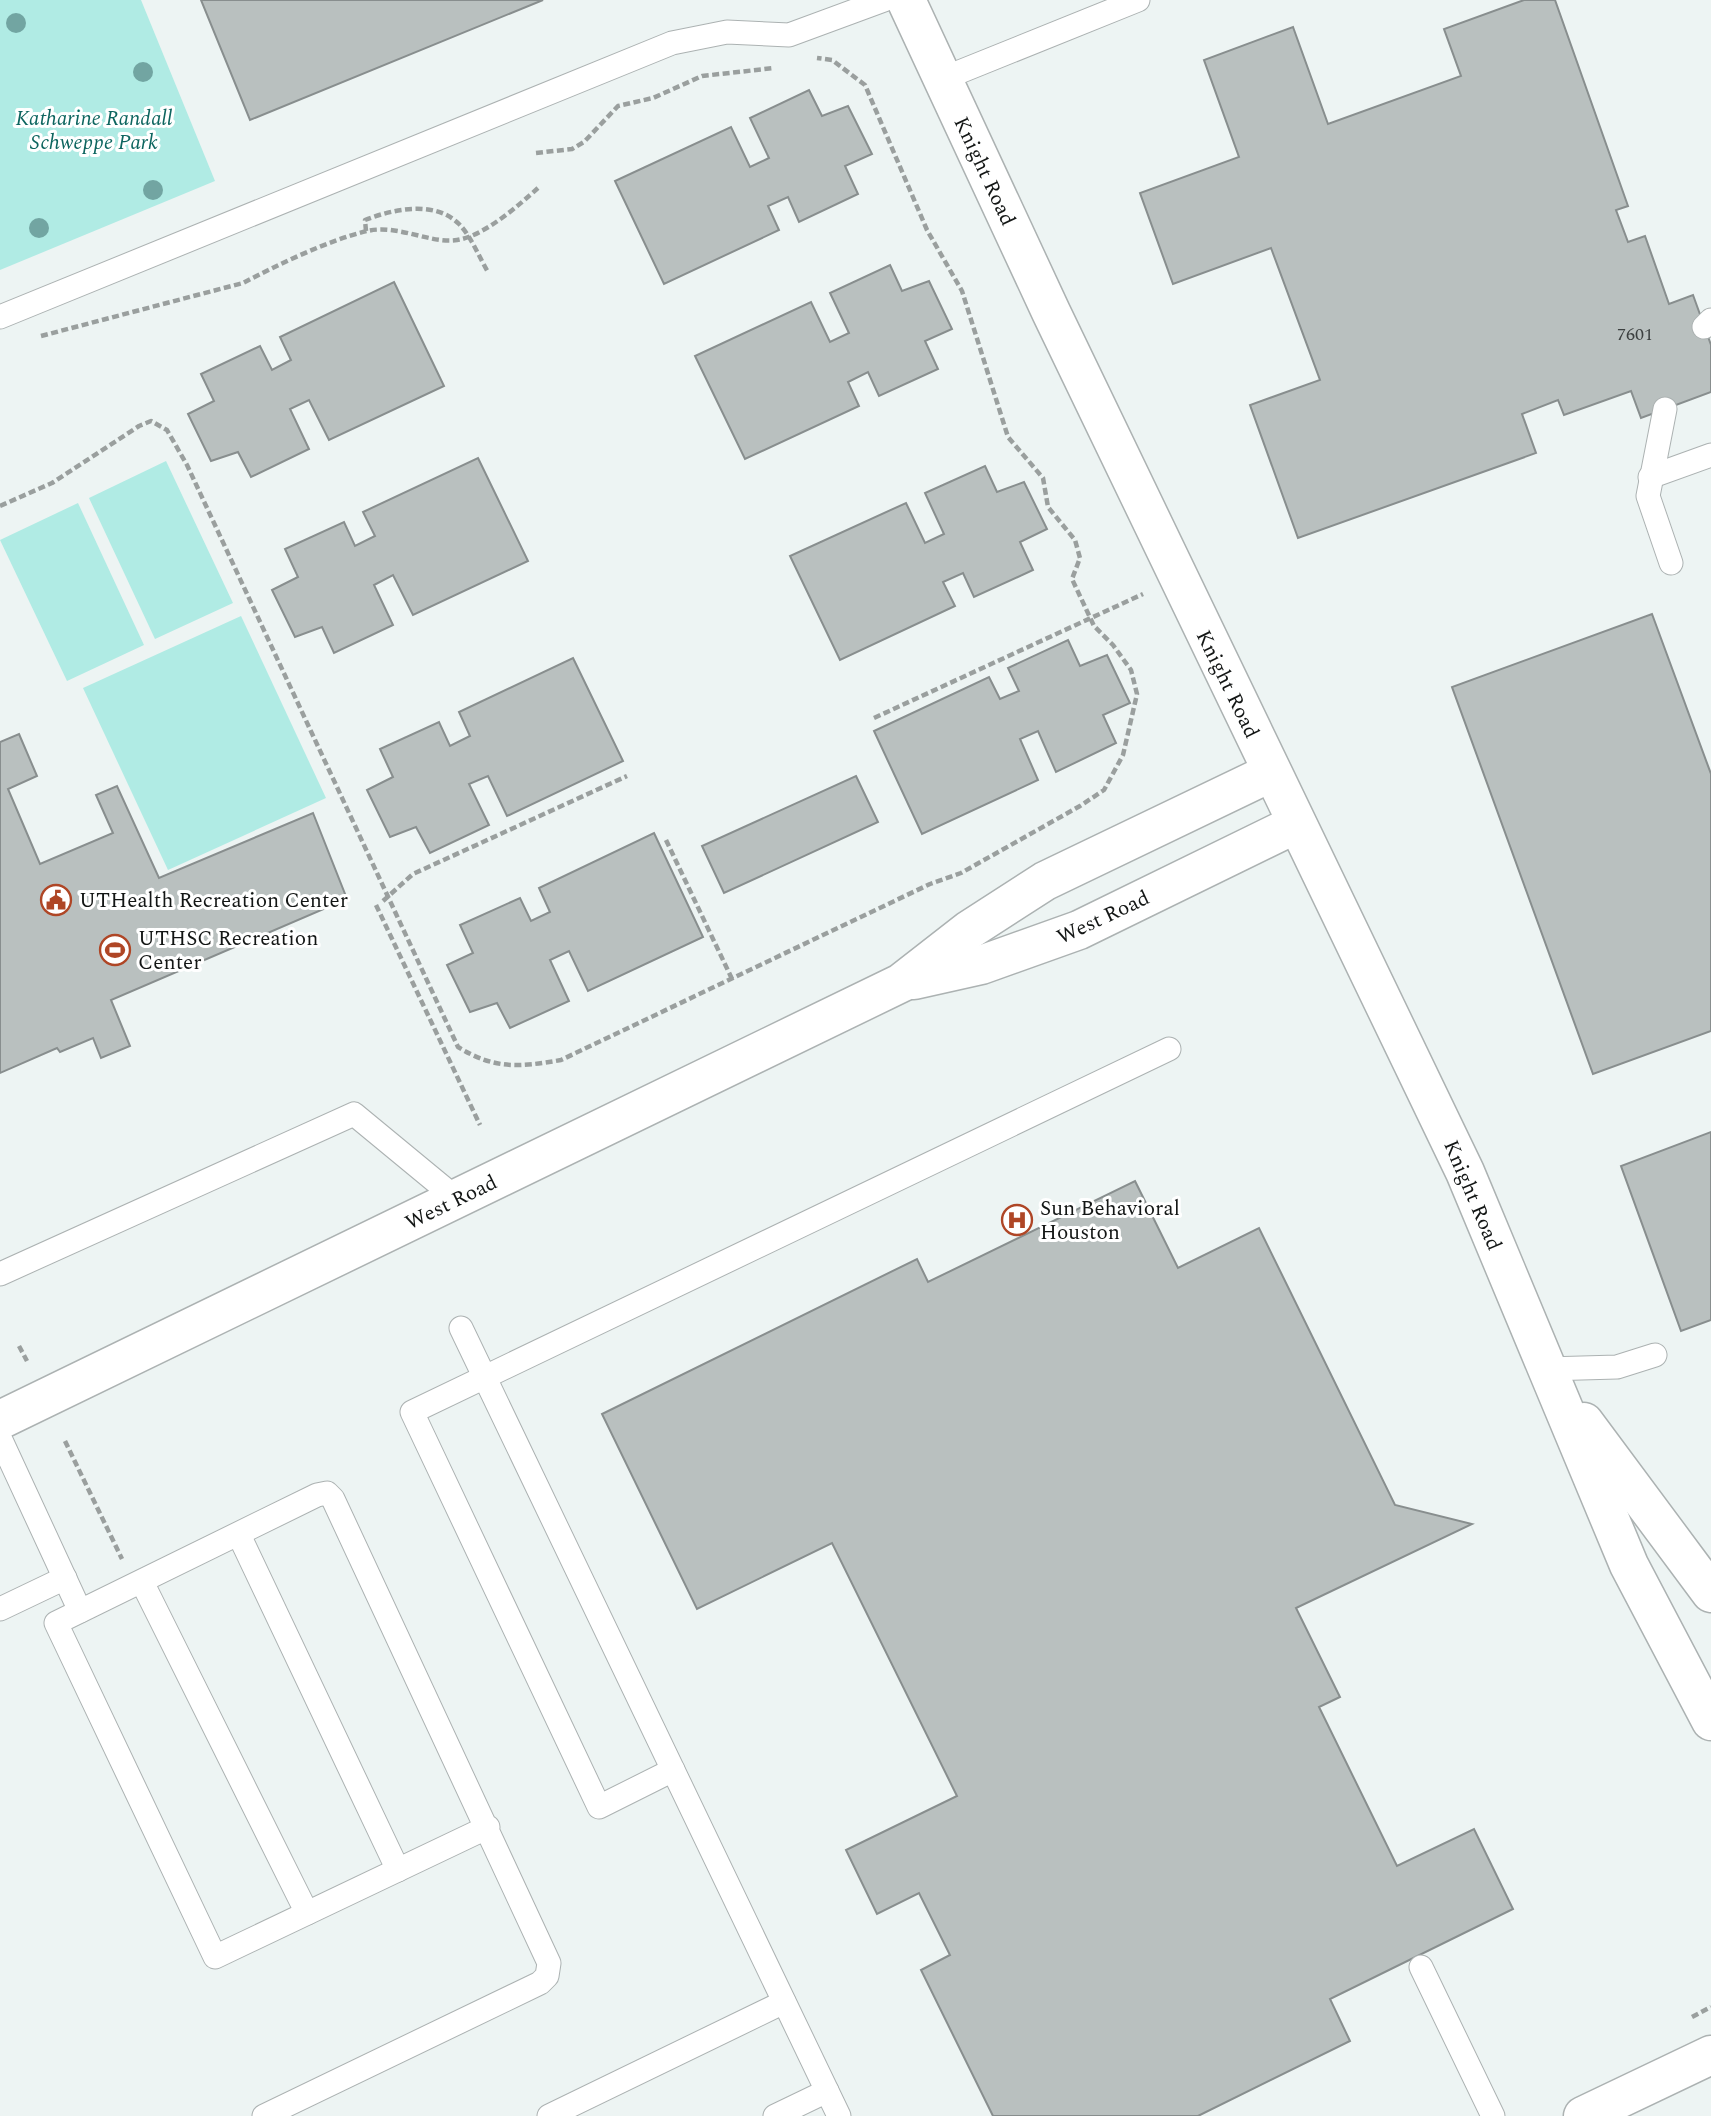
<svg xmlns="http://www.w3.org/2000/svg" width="1711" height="2116" font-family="Spectral,serif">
  <rect width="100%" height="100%" fill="#edf4f3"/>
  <g fill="#b0ebe4">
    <path d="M0 0H141L215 181 0 270Z"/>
    <path d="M166 461 233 603 155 639 89 498Z"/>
    <path d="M78 503 144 645 67 681 0 540Z"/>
    <path d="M241 616 326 798 168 870 83 688Z"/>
  </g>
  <g fill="#b9c0bf" stroke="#888e8e" stroke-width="2">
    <path d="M201 0H543L250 120Z"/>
    <path d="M1524 0H1555L1628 206 1616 210 1628 242 1645 236 1669 304 1693 295 1711 345V392L1641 418 1631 391 1564 415 1558 400 1522 414 1536 453 1298 538 1250 405 1320 380 1271 248 1173 284 1140 193 1239 157 1204 60 1293 27 1328 124 1461 76 1444 29Z"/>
    <path d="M809 90 822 116 848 106 872 154 845 166 858 194 799 222 788 197 768 206 779 230 664 284 615 181 731 127 750 167 769 158 750 118Z"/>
    <path d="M890 265 902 291 929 281 952 329 925 341 938 369 879 396 868 372 848 382 859 406 745 459 695 356 811 302 830 342 849 333 830 293Z"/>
    <path d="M394 282 444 386 329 440 309 400 290 409 309 449 251 477 238 452 211 461 188 414 214 401 201 374 260 346 272 370 291 360 280 337Z"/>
    <path d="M478 458 528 561 413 615 393 575 374 585 393 625 334 653 322 627 295 637 272 590 298 577 285 549 344 522 355 546 375 536 363 512Z"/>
    <path d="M985 466 997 492 1024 482 1047 529 1020 542 1033 570 974 597 963 573 943 582 955 606 840 660 790 556 906 503 925 543 944 534 925 493Z"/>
    <path d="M1652 614 1711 774V1031L1593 1074 1452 687Z"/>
    <path d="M1068 640 1080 666 1107 655 1130 703 1103 715 1116 743 1056 772 1038 731 1020 739 1038 780 922 834 874 731 989 677 1000 699 1019 691 1008 668Z"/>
    <path d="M573 658 623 761 507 816 488 776 469 784 489 825 430 853 416 827 390 837 367 790 393 777 380 749 439 722 450 746 470 736 459 712Z"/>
    <path d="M19 734 37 776 8 789 40 864 113 833 96 795 117 786 159 878 313 813 347 899 111 1000 130 1046 101 1058 93 1038 60 1052 57 1048 0 1073V742Z"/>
    <path d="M856 776 878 822 724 893 702 846Z"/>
    <path d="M654 833 703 937 588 991 569 951 550 960 569 1001 510 1028 497 1003 470 1012 447 965 473 953 460 925 520 898 531 921 550 912 539 888Z"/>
    <path d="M1711 1132V1320L1681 1331 1621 1166Z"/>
    <path d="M1135 1181 1178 1268 1259 1228 1395 1505 1472 1524 1296 1608 1340 1697 1319 1707 1397 1866 1474 1829 1513 1909 1330 1999 1350 2041 1198 2116H993L921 1970 950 1955 919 1893 877 1914 846 1850 957 1796 832 1543 697 1609 602 1414 917 1259 928 1282Z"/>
  </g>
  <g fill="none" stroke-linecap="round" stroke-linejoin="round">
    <g stroke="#acb2b2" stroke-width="25">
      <g id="service">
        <path d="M942 79 1138 0"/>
        <path d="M0 317 672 43 727 32 789 35 884 0"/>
        <path d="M1704 327 1711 320"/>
        <path d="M1665 409 1648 496 1671 563"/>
        <path d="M1650 477 1711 455"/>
        <path d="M0 1274 354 1114 457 1199"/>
        <path d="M461 1328 839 2116"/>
        <path d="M1546 1369 1617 1367 1655 1355"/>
        <path d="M0 1438 80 1611"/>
        <path d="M239 1535 398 1870"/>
        <path d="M142 1582 307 1913"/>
        <path d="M0 1609 65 1578"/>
        <path d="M673 1770 599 1807 412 1412 1169 1049"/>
        <path d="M1421 1967 1493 2116"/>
        <path d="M264 2116 540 1983 547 1976 549 1963 333 1499 327 1493 317 1495 56 1623 215 1957 488 1827"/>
        <path d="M549 2116 784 2002"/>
        <path d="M775 2116 827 2091"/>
      </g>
    </g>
    <g stroke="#acb2b2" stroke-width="41">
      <g id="minor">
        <path d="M914 980 981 965 1079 930 1296 824"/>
        <path d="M0 1420 901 983 969 930 1045 881 1270 773"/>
        <path d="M1583 2116 1711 2055"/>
      </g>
    </g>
    <g stroke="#acb2b2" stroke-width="41">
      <g id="tertiary">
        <path d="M906 0 1051 312 1465 1172 1629 1565 1711 1721"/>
        <path d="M1584 1422 1711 1593"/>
      </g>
    </g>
    <g stroke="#9a9f9e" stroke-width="4.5" stroke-dasharray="7 3.5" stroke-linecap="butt">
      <path d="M536 153 572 149 584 142 618 106 653 98 702 76 774 68"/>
      <path d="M366 231 365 220C393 209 435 200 459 224 471 236 479 257 488 272"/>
      <path d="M41 336 243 283C277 265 329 240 367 231 398 224 430 244 457 240 484 236 518 206 538 188"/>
      <path d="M0 506 52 483 139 426 151 421 167 430 187 465 458 1047C495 1070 520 1067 561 1060L930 884 961 873 1080 806 1104 790 1123 755 1137 694 1131 670 1113 645 1094 626 1072 579 1080 558 1075 540 1048 507 1043 478 1008 437 962 291 927 230 865 85 832 60 817 58"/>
      <path d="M874 718 1143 594"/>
      <path d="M666 840 732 979"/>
      <path d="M383 901 413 874 627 776"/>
      <path d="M376 905 480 1125"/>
      <path d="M19 1346 27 1361"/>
      <path d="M65 1441 122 1559"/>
      <path d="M1692 2017 1711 2007"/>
    </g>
    <use href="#service" stroke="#fff" stroke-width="23"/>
    <use href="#minor" stroke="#fff" stroke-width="38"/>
    <use href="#tertiary" stroke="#fff" stroke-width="38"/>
  </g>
  <g fill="#72a5a2">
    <circle cx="16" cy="23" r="10"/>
    <circle cx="143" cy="72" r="10"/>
    <circle cx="153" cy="190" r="10"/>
    <circle cx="39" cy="228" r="10"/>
  </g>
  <defs>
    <g id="civic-ring" transform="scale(1.575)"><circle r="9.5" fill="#fff" stroke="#af4626" stroke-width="1.5"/><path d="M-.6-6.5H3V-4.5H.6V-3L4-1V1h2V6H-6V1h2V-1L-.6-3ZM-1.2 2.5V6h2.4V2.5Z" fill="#af4626"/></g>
    <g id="stadium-ring" transform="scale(1.575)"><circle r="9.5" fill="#fff" stroke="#af4626" stroke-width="1.5"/><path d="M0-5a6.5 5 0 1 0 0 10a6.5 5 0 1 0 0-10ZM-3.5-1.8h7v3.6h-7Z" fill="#af4626"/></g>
    <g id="hospital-ring" transform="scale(1.575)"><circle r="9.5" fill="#fff" stroke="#af4626" stroke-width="1.5"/><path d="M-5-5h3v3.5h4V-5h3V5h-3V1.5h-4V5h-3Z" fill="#af4626"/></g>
  </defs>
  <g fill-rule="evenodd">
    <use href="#civic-ring" x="56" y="900"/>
    <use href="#stadium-ring" x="115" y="950"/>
    <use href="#hospital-ring" x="1017" y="1220"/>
  </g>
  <g text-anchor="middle" stroke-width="6" stroke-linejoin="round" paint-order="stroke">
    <g font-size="18" fill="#3c4040">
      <text x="1635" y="340">7601</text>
    </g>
    <g font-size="21" font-style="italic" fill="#0d655f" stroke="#fff">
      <text x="94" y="125">Katharine Randall<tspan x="94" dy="24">Schweppe Park</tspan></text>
    </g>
    <g font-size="21" fill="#131615" stroke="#fff">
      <text transform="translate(985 171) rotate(65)" y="7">Knight Road</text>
      <text transform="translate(1228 684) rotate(64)" y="7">Knight Road</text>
      <text transform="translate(1103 917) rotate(-25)" y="7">West Road</text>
      <text transform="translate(1473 1195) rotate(67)" y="7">Knight Road</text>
      <text transform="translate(451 1202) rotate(-26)" y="7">West Road</text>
    </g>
    <g font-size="21" fill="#131615" stroke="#fff" text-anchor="start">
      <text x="79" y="907">UTHealth Recreation Center</text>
      <text x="138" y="945">UTHSC Recreation<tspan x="138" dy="24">Center</tspan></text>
      <text x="1040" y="1215">Sun Behavioral<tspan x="1040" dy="24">Houston</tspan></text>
    </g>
  </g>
</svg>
